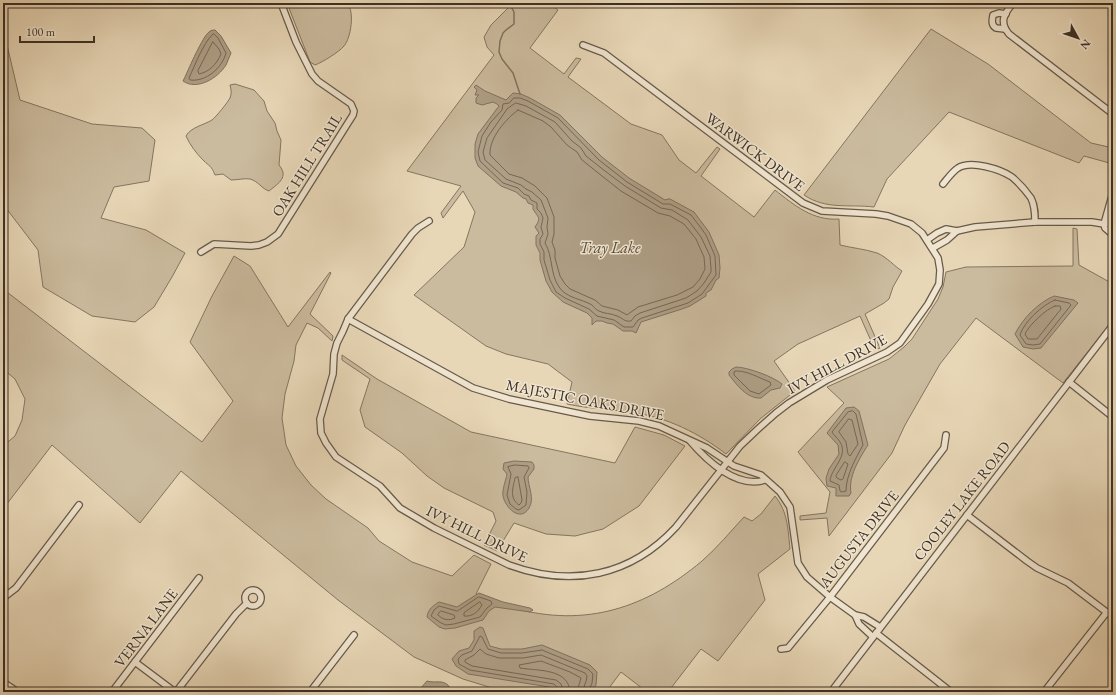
<svg xmlns="http://www.w3.org/2000/svg" width="1116" height="695" font-family="'EB Garamond',serif">
  <rect width="100%" height="100%" fill="#e8d7b7"/>
  <filter id="stains"><feTurbulence type="fractalNoise" baseFrequency=".005" numOctaves="4"/><feColorMatrix values="0 0 0 0 .2 0 0 0 0 .09 0 0 0 0 .02 0 0 0 .5 -.17"/></filter>
  <radialGradient id="worn" r=".72"><stop offset=".6" stop-color="#630" stop-opacity="0"/><stop offset="1" stop-color="#630" stop-opacity=".3"/></radialGradient>
  <g fill="#cbbb9e" stroke="#847662">
    <path d="M289 3H347C355 11 351 38 344 46 339 52 323 62 315 65L310 62 289 8Z"/>
    <path d="M513 3H548L558 10 530 48 564 74 576 58 581 59 568 77 631 124 662 135 679 160 696 173 717 147 720 149 701 176 754 217 775 190C794 205 813 221 839 219L840 245C852 248 865 249 877 253 887 257 894 266 902 271L893 287 889 299 884 303 865 314 880 348 875 350 860 316 798 344 774 361 795 391 760 419 726 454C700 434 667 417 634 413 612 409 590 409 567 404L572 382 548 364 506 354 486 346 414 295 464 247 475 212 463 191 443 218 441 213 461 186 407 171 494 55 487 47 484 37 491 25Z"/>
    <path d="M3 28 20 100 92 124 142 128 155 140 149 181 114 187 101 218 146 230 185 253 172 277 154 307 135 322 92 316 43 287 38 250 6 208 3 205Z"/>
    <path d="M931 29 988 64 1091 143 1113 148V164L1084 156 1079 163 949 112 887 179 874 207C849 204 826 210 804 195Z"/>
    <path d="M235 84 254 90 264 101 267 111 275 123 277 131 281 140 279 165C289 177 279 183 269 191 262 189 258 181 250 179 245 178 237 180 231 180L223 174 215 175C211 165 210 167 203 160 196 153 190 145 186 136 191 127 204 125 212 120 216 117 228 102 230 98 232 93 231 89 230 85Z"/>
    <path d="M1073 228 1077 229 1079 265 1113 284V320L1063 383 976 318 940 364 905 425 892 453 829 536 827 518 800 520V516L826 513 830 492 798 452 844 403 827 387 889 359 904 347 912 339 938 299 943 287 946 272 966 267 1073 266Z"/>
    <path d="M234 256 250 266 288 327 330 272 331 273 310 314 333 336 332 341 318 328 307 323 296 345 294 361 285 394 282 418 286 445 296 466 311 485 326 499 368 528 379 541 412 562 452 576 474 555 491 564 476 594C488 599 500 605 513 608 586 628 646 608 702 561 717 548 731 531 744 517L752 521 761 514 775 496C788 512 788 530 790 549L758 574 765 600 718 661 701 649 668 692H647L621 672 606 692H505L463 679 414 657 338 600 181 471 140 523 52 445 3 509V446L15 436 22 420 25 399 15 379 3 369V289L202 442 233 401 190 342 212 296Z"/>
    <path d="M342 355 377 379 471 432 615 463 635 427 664 435 685 446 639 506 603 529 575 536 546 534 514 523 497 551 484 545 496 521 493 512 444 488 427 476 402 453 365 427 360 410 370 379 342 360Z"/>
  </g>
  <g fill="#ae9e85" stroke="#80725f">
    <path d="M215 30 221 36 231 53C229 57 228 61 226 65 218 78 197 91 183 81L185 77C189 68 203 36 209 32 211 30 213 30 215 30Z"/>
    <path d="M476 85 485 91 506 100 513 93 521 94 530 98 560 115 602 157 629 178 665 200 668 199H670L694 212 709 232 719 255 720 268 719 278 716 280 711 290 706 293V296L690 306 682 309 641 322 636 333 632 331H623L613 324 607 323 602 321H596L592 325V318L587 313 563 302 552 292 546 281 540 260V253L536 245V236L539 233 535 227C542 217 538 218 533 209V205L528 203 526 199 523 198 516 192 501 186 478 166 475 158V144L478 134 499 106 497 104 493 102 482 105 476 103V98L479 95H475L477 90 474 87Z"/>
    <path d="M1054 296 1074 300 1078 303 1041 348 1033 349 1023 347 1015 334C1023 318 1038 303 1054 296Z"/>
    <path d="M736 367C747 367 774 377 782 384L780 388 771 390 761 398C747 399 737 385 729 375V372L732 369Z"/>
    <path d="M854 407 859 411 868 445C859 459 848 477 851 493L849 496H836V488L827 486 826 478 829 469 839 454 838 445 827 433 846 408Z"/>
    <path d="M514 461 532 462 534 465V469L528 477C528 486 535 499 529 508 520 523 505 507 503 496 502 489 506 480 507 474L503 469 504 463Z"/>
    <path d="M479 593 503 602 530 608 533 610 530 612 495 607 489 611 483 620 455 628 445 629 439 627 427 617C428 609 433 606 439 602L457 607Z"/>
    <path d="M480 627 483 628 490 646 501 649H522L542 645 590 665 597 672 596 685 591 692H556L553 688 543 686 468 674 456 666 452 659 459 651 469 648 474 640V631Z"/>
    <path d="M427 681C438 684 445 677 453 692H416L419 690Z"/>
  </g>
  <g fill="none" stroke-linecap="round" stroke-linejoin="round">
    <g stroke="#756755" stroke-width="1">
      <path d="M214 34 218 38 226 53C222 68 206 82 190 80L189 78C195 65 203 44 212 35Z"/>
      <path d="M213 42 219 49 221 54C217 64 209 72 199 74L198 71Z"/>
      <path d="M514 98H520L528 101 558 118 599 160 627 182 663 204H670L691 215 701 228 706 235 715 256 716 275 702 294 688 303 642 318 638 320 633 327H624L614 320 597 316 589 309 565 298 556 292 550 280 544 260V252L540 244V239L543 234 541 227 543 218 541 213 537 209V203L531 200 529 196 524 194 518 188 503 183 480 161 478 152 482 136 491 122 502 110 503 104 509 103Z"/>
      <path d="M516 103 526 106 555 122 572 141 581 148 586 156 605 171 625 186 661 208 672 210 688 220 701 237 710 256 711 269V272L704 283 697 291 686 298 640 313 635 316 631 321C624 322 623 318 617 316 611 313 604 314 599 311 596 310 594 307 592 305 582 299 566 298 559 287 550 274 553 256 545 243L548 234 547 227 548 218 541 200 532 192 526 189 521 185 506 179 485 160 483 152 487 138 507 109Z"/>
      <path d="M518 110 543 121 551 127 567 145 577 152 582 160 602 176 621 191 658 213 670 216 684 224 696 239 704 257 705 269 700 279 693 287 677 295 638 307 627 315 618 310 602 306 595 300 570 289 565 284 560 276 555 258V250L552 242 554 234V217L547 198 535 186 522 178 509 174 490 155C489 138 505 120 518 110Z"/>
      <path d="M1055 300 1069 303 1071 305 1040 344 1033 345 1026 344 1020 335C1024 322 1042 305 1055 300Z"/>
      <path d="M1055 306H1060L1061 309 1037 339H1028L1025 334C1029 325 1046 309 1055 306Z"/>
      <path d="M737 371C748 371 759 378 770 382L771 385 759 394 750 391 734 375V372Z"/>
      <path d="M853 411 856 414 863 445C856 458 846 475 846 491L842 492 840 491 839 485 830 481C831 468 849 456 840 442 838 438 834 436 832 432L848 412Z"/>
      <path d="M849 419 852 420 858 444 850 456 848 454 846 442 839 432Z"/>
      <path d="M845 462 848 464 843 479 841 480 837 478 836 476Z"/>
      <path d="M515 465 528 466 529 468 524 477 527 492 526 505 519 510 516 509 510 504 507 495 511 474 508 467Z"/>
      <path d="M518 477 522 500 521 503 519 505C509 498 513 488 515 478Z"/>
      <path d="M479 597 491 601 492 604 487 608 480 617 454 624 446 625 441 623 431 616 434 610 439 606 457 611Z"/>
      <path d="M480 602 482 605C478 612 472 617 464 616V613Z"/>
      <path d="M441 611 454 615 455 618C449 621 443 620 438 615Z"/>
      <path d="M559 692 557 687 554 684 470 670 459 664 458 659 462 655 472 651 480 636 482 637 488 649 501 653H522L542 650 588 669 593 674 592 683 588 692"/>
      <path d="M564 692 561 684 556 680 472 666 465 662V660L474 655 480 649 486 654 499 658H523L541 655 585 673 587 676C587 682 583 686 583 692"/>
      <path d="M570 692C569 668 537 671 520 668L519 665 541 661 570 672 581 678 577 692"/>
    </g>
    <path stroke="#80725f" stroke-width="1.5" d="M509 3 514 12V24L506 30 503 33 500 41 499 52 502 59 513 73 520 94"/>
    <g stroke="#675a4a" stroke-width="8">
      <g id="minor">
        <path d="M1013 3C1004 14 999 22 1009 34L1113 114"/>
        <path d="M1005 29 996 28C991 25 992 20 993 15L999 13 1006 14"/>
        <path d="M943 184C948 178 952 172 958 168 971 160 1000 169 1012 177 1019 183 1026 191 1031 198 1035 206 1035 214 1035 222"/>
        <path d="M429 221 418 228 412 234 348 319 343 331 337 343 334 354 333 374 320 419 321 433 326 443 336 457 380 486 400 508 434 528 509 565C572 588 631 576 676 527L740 446 759 428 776 413 789 403 827 380 887 352 900 343 928 304 939 284 940 270 938 258 922 233 911 224 888 216 876 214 822 211 803 203 604 53 583 45"/>
        <path d="M1104 224 1113 192"/>
        <path d="M1104 224 1105 228 1113 235"/>
        <path d="M927 240 937 233 946 229 957 231 975 227 1035 222H1092L1104 224 1109 223 1113 225"/>
        <path d="M933 248 947 240 957 231"/>
        <path d="M201 252 214 244 251 246 259 245 267 242 278 234 353 115 354 111 351 104 318 81 312 74 296 42 281 3"/>
        <path d="M348 319 473 388 509 399 566 411 590 416 639 421 659 426 707 448 734 466 761 475 780 492 790 507 798 563 807 577 830 597 855 615 864 617 880 627"/>
        <path d="M1069 382 1113 417"/>
        <path d="M690 441C707 461 737 489 765 480"/>
        <path d="M967 515 1027 561 1037 568 1068 583 1113 617"/>
        <circle cx="253" cy="598" r="8"/>
        <path d="M3 598 16 588 79 505"/>
        <path d="M855 615 859 624 873 637"/>
        <path d="M876 633 951 692"/>
        <path d="M781 649 788 648 830 597 944 448 946 435"/>
        <path d="M135 662 175 692"/>
        <path d="M3 682 18 692"/>
        <path d="M112 692 199 578"/>
        <path d="M176 692 236 614 247 603"/>
        <path d="M310 692 354 635"/>
        <path d="M831 692 1113 325"/>
        <path d="M1044 692 1107 612"/>
      </g>
    </g>
    <use href="#minor" stroke="#f0e5d0" stroke-width="5.5"/>
  </g>
  <g text-anchor="middle" stroke-width="3" stroke-linejoin="round" paint-order="stroke">
    <g font-size="15" fill="#3c3025" stroke="#f0e5d0">
      <text transform="translate(755 152) rotate(37)" y="5">WARWICK DRIVE</text>
      <text transform="translate(307 165) rotate(-58)" y="5">OAK HILL TRAIL</text>
      <text transform="translate(837 364) rotate(-28)" y="5">IVY HILL DRIVE</text>
      <text transform="translate(585 400) rotate(11)" y="5">MAJESTIC OAKS DRIVE</text>
      <text transform="translate(962 501) rotate(-52)" y="5">COOLEY LAKE ROAD</text>
      <text transform="translate(477 534) rotate(26)" y="5">IVY HILL DRIVE</text>
      <text transform="translate(859 539) rotate(-52)" y="5">AUGUSTA DRIVE</text>
      <text transform="translate(146 628) rotate(-53)" y="5">VERNA LANE</text>
    </g>
    <g font-size="16" font-style="italic" fill="#584c3d" stroke="#f0e5d0">
      <text x="610" y="253">Tray Lake</text>
    </g>
  </g>
  <rect width="1116" height="695" fill="none" stroke="#e8d7b7" stroke-width="16"/>
  <rect x="4" y="4" width="1108" height="687" fill="none" stroke="#3c3025" stroke-width="2"/>
  <rect x="8" y="8" width="1100" height="679" fill="none" stroke="#3c3025"/>
  <g transform="translate(1078 38) rotate(130)" stroke="#f0e5d0" stroke-width="3" paint-order="stroke">
  <path d="M0-3L7 15L0 10L-7 15Z" fill="#3c3025"/>
  <text y="-6" font-size="11" font-weight="bold" text-anchor="middle" fill="#3c3025">N</text>
  </g>
  <path d="M20 36v6h74v-6" fill="none" stroke="#3c3025" stroke-width="2"/>
  <text x="26" y="36" font-size="12" fill="#3c3025" stroke="#f0e5d0" stroke-width="3" paint-order="stroke">100 m</text>
  <rect width="100%" height="100%" filter="url(#stains)"/>
  <rect width="100%" height="100%" fill="url(#worn)"/>
</svg>
